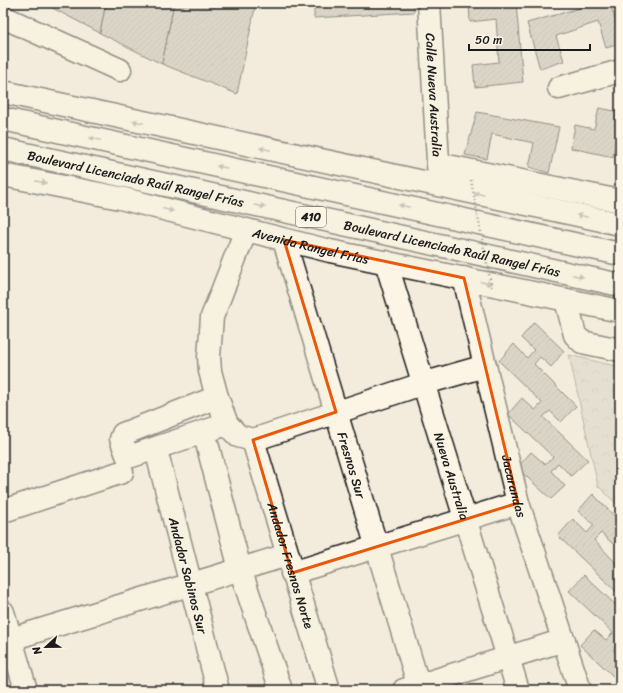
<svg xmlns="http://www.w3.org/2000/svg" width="623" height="693" font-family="Sriracha,sans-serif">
  <defs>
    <pattern id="forest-crowns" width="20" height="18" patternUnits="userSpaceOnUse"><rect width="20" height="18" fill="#d3cec1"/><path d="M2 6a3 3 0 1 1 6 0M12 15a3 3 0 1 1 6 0" fill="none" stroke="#b5b0a5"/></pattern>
    <pattern id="building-hatch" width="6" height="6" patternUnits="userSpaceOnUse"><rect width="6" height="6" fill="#beb9ae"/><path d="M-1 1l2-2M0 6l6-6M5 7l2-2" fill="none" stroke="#a39e95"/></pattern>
  </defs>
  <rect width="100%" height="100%" fill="#f3ecdd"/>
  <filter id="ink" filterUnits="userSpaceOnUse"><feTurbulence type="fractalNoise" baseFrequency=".025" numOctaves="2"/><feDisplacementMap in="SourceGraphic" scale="8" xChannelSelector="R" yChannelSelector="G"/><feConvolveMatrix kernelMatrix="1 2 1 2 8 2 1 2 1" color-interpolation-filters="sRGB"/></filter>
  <g filter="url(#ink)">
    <path fill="#e3ddcf" d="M3 644 18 690H3Z"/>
    <path fill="url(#forest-crowns)" stroke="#78756e" d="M569 355 620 367V507L598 486Z"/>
    <g fill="url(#building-hatch)" stroke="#1c1c1c">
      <path d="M43 3H106L100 33Z"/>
      <path d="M106 3H174L162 64 100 33Z"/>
      <path d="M174 3H256L237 94 162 64Z"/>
      <path d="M314 3H414V12L314 18Z"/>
      <path d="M469 3H516L523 82 475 87 473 65 499 62 496 19 470 22Z"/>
      <path d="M597 3H610L620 34V44L606 48 598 22 556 36 564 61 540 69 527 23Z"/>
      <path d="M599 108 620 112 613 157 571 148 575 125 594 129Z"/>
      <path d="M477 112 559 127 549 173 529 167 534 143 492 134 487 159 465 155Z"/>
      <path d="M534 322 564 351 551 367 540 357 534 364 576 406 561 422 550 411 543 417 588 460 571 476 558 463 551 471 565 486 551 499 517 468 531 452 545 464 553 457 508 414 522 398 535 410 542 403 499 361 514 344 527 358 534 350 521 338Z"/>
      <path d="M593 494 620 522V536L613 544 601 533 594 540 620 567V595L558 536 573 519 587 533 594 525 578 511Z"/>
      <path d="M584 575 620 609V641L613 650 620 657V668L613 676 580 645 594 630 606 640 613 633 569 591Z"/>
    </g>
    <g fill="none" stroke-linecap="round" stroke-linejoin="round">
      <g stroke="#1c1c1c" stroke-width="25">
        <g id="minor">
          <path id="s1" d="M429 3 439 179"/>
          <path d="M3 17 120 70"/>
          <path d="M559 88 620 71"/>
          <path d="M438 164 620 201"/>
          <path d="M246 230 212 317 209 357 210 371 217 397 227 424 238 436 253 440 422 384 485 366"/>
          <path id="s2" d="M284 240 420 690"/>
          <path id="s3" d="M386 262 518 690"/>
          <path id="s4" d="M464 278 518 503 580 690"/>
          <path d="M566 300 575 335 582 342 620 350"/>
          <path d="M217 397 123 434 121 439 127 455 132 456 227 424"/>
          <path id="s5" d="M253 440 329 690"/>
          <path d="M208 447 240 569 281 690"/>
          <path id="s6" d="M159 461 218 690"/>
          <path d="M3 511 122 472"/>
          <path d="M292 573 518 503"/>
          <path d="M3 612 26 690"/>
          <path d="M11 639 287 555"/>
          <path d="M404 690 564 640"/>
        </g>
      </g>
      <g stroke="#1c1c1c" stroke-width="25">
        <g id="major">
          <path d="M3 92 620 224"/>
          <path d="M3 119 620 254"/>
          <path id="s7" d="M3 149 620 285"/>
          <path id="s8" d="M3 175 120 198 330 251 620 311"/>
        </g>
      </g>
      <use href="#minor" stroke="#fcf5e5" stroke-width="22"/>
      <use href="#major" stroke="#fcf5e5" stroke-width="22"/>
      <path stroke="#1c1c1c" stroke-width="2.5" stroke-dasharray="1 3" stroke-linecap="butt" d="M471 180 492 290"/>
    </g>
    <defs><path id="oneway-solid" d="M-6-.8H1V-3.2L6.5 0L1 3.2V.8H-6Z"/></defs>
    <g fill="#97938b">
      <use href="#oneway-solid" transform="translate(138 122) rotate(-168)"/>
      <use href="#oneway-solid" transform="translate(95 139) rotate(-168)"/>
      <use href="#oneway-solid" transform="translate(265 149) rotate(-168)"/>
      <use href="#oneway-solid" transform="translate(222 167) rotate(-168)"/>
      <use href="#oneway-solid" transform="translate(41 182) rotate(11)"/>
      <use href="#oneway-solid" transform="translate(479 194) rotate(-168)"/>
      <use href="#oneway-solid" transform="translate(260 206) rotate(12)"/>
      <use href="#oneway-solid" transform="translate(404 206) rotate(-168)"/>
      <use href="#oneway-solid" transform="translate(168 210) rotate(14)"/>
      <use href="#oneway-solid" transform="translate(582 216) rotate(-168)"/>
      <use href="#oneway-solid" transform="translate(578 276) rotate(12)"/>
      <use href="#oneway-solid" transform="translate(486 283) rotate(12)"/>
    </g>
  </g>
  <path d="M0 0H623V693H0ZM284 240 464 278 518 503 292 573 253 440 336 412Z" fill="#f3ecdd" fill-opacity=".55" fill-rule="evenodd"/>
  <path fill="none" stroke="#e8590c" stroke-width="3" stroke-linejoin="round" d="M284 240 464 278 518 503 292 573 253 440 336 412Z"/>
  <g text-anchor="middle" stroke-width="3" stroke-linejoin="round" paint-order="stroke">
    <rect fill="#fcf5e5" stroke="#5f5d58" stroke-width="1" x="296" y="207" width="30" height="20" rx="3"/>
    <g font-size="12" font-weight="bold" fill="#1c1c1c">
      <text x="311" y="221">410</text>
    </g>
    <g font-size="13" fill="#1c1c1c" stroke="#fcf5e5">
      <text dy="5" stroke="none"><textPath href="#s1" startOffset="92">Calle Nueva Australia</textPath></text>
      <text dy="5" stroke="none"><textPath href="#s7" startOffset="136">Boulevard Licenciado Raúl Rangel Frías</textPath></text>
      <text dy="5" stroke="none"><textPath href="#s8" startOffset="316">Avenida Rangel Frías</textPath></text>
      <text dy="5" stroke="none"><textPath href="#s7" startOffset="460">Boulevard Licenciado Raúl Rangel Frías</textPath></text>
      <text dy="5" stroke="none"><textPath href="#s2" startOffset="235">Fresnos Sur</textPath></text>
      <text dy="5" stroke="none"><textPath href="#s3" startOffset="224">Nueva Australia</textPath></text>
      <text dy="5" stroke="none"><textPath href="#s4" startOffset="214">Jacarandas</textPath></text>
      <text dy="5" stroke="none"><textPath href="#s5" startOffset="131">Andador Fresnos Norte</textPath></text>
      <text dy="5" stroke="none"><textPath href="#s6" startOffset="118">Andador Sabinos Sur</textPath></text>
    </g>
  </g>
  <rect width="623" height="693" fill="none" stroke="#fcf5e5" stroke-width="16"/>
  <rect x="8" y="8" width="607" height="677" fill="none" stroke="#1c1c1c" stroke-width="1.5" filter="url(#ink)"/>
  <g transform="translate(46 647) rotate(248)" stroke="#fcf5e5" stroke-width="3" paint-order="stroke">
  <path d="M0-3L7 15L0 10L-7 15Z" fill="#1c1c1c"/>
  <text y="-6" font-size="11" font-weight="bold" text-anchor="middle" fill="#1c1c1c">N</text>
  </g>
  <path d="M469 44v6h121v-6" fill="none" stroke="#1c1c1c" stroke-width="2"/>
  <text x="475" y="44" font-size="12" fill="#1c1c1c" stroke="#fcf5e5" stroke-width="3" paint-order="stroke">50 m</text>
</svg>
